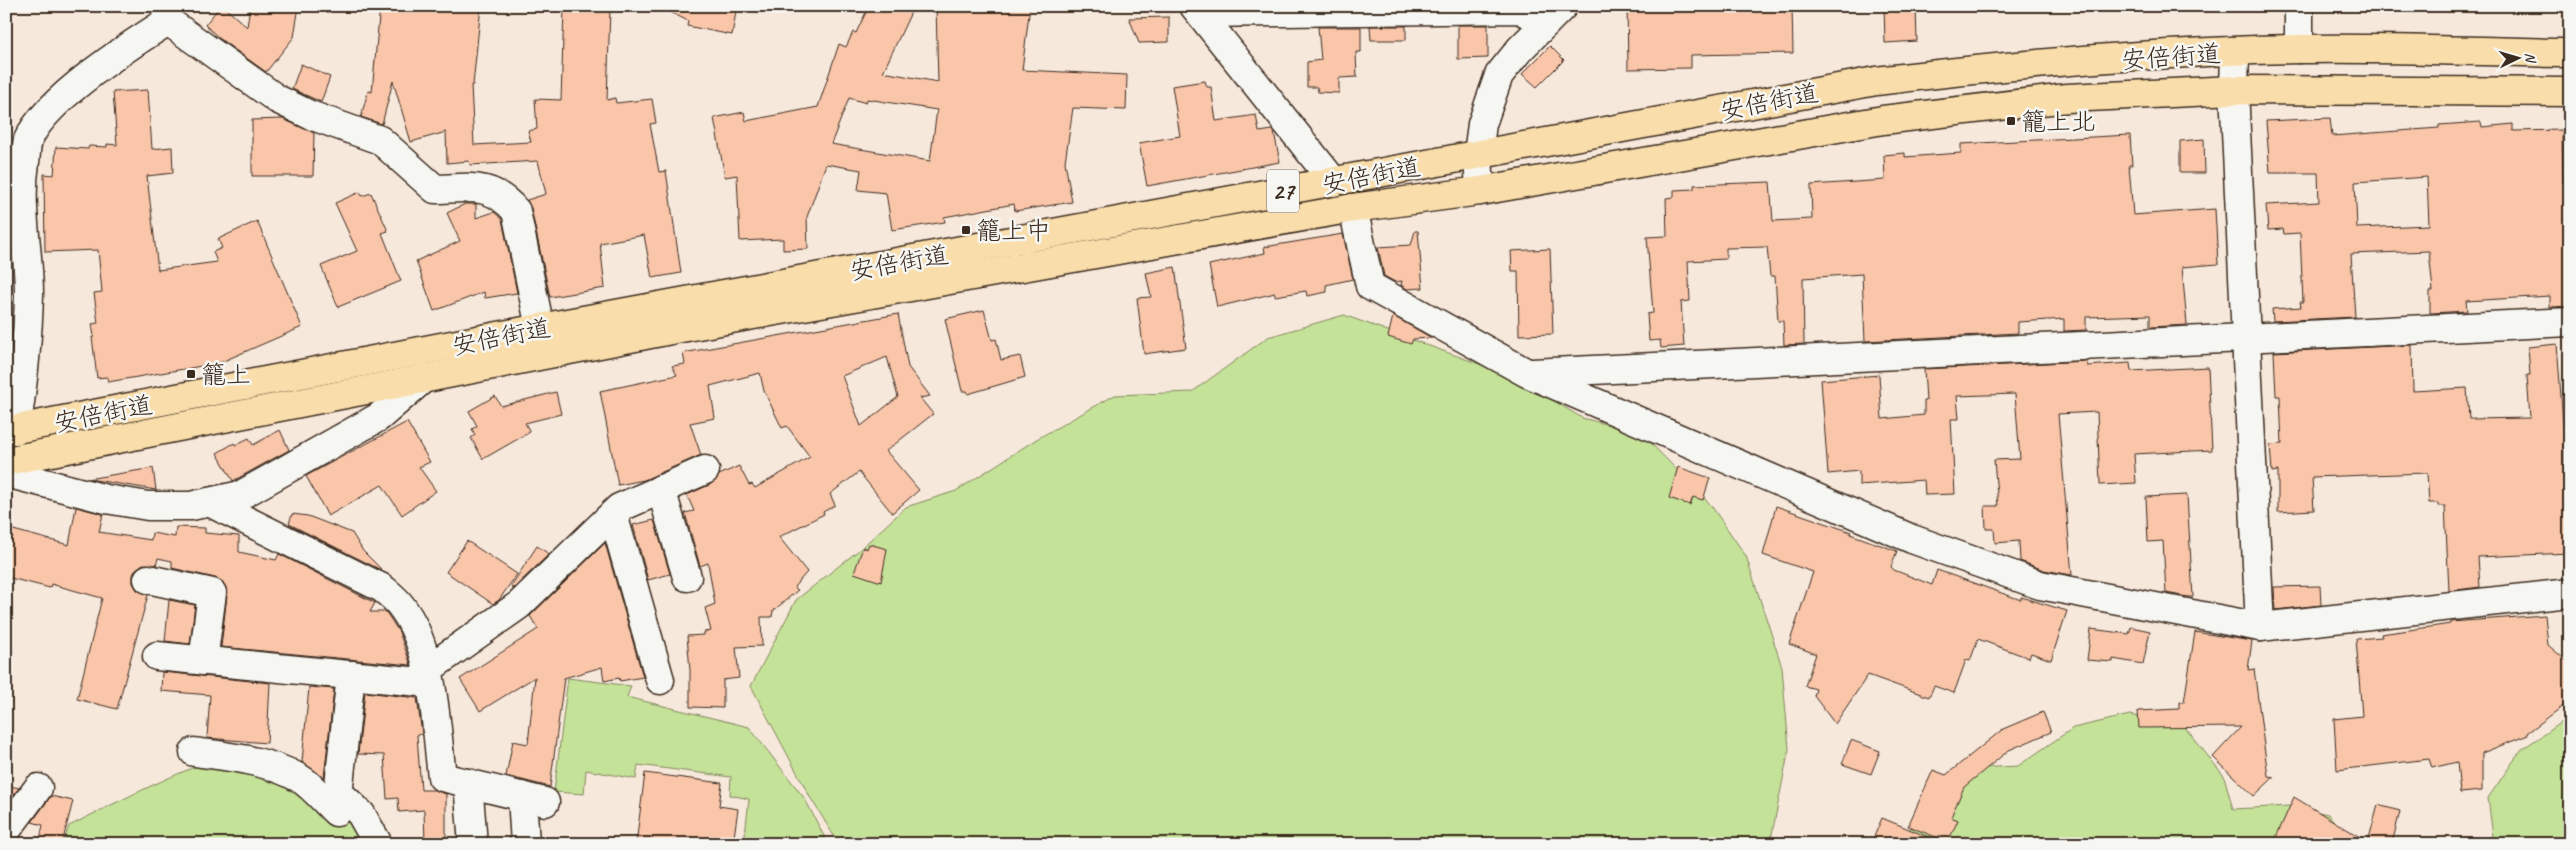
<svg xmlns="http://www.w3.org/2000/svg" width="2576" height="850" font-family="Caveat,'Klee One',sans-serif">
  <rect width="100%" height="100%" fill="#f7e8dc"/>
  <filter id="ink" filterUnits="userSpaceOnUse"><feTurbulence type="fractalNoise" baseFrequency=".02" numOctaves="2"/><feDisplacementMap in="SourceGraphic" scale="10" xChannelSelector="R" yChannelSelector="G"/><feConvolveMatrix kernelMatrix="1 2 1 2 8 2 1 2 1" color-interpolation-filters="sRGB"/></filter>
  <g filter="url(#ink)">
    <g fill="#c5e299" stroke="#80865c">
      <path d="M1344 315 1515 377 1582 418 1641 433 1710 504 1746 556 1782 667 1789 749 1770 844H839L810 797 751 686 796 600 859 550 906 507 956 491 1035 440 1115 395 1192 392 1268 337Z"/>
      <path d="M568 678 631 686 627 697 749 727 805 799 828 844H744L749 799 730 795 731 777 638 765 636 779 586 770 584 794 554 792Z"/>
      <path d="M2130 715 2183 725 2224 776 2233 809 2290 806 2328 814 2347 838 2348 844H1893L1977 768 2018 766 2073 728Z"/>
      <path d="M2570 716V844H2494L2488 798 2521 750Z"/>
      <path d="M240 750 384 844H63L69 826C125 798 180 770 240 750Z"/>
    </g>
    <g fill="#fac6aa" stroke="#3b2a1e" fill-rule="evenodd">
      <path d="M220 6H223L247 27 250 6H299L294 37 266 72 220 39 205 25Z"/>
      <path d="M380 6H481L473 85H471L474 145 531 142 528 131 537 129 535 99 561 100 564 8 610 9 607 100 615 98 616 103 652 99 656 123 650 124 659 172 666 171 681 273 652 278 644 235 600 243 605 288 550 297 531 208 527 200 546 194 538 161 470 165 469 161 447 163 446 132 411 142 393 81 382 124 361 117 368 91 372 92Z"/>
      <path d="M658 6H737L732 35 687 26 688 21Z"/>
      <path d="M869 6H914L883 72 938 82 936 6H1030L1022 70 1127 75 1126 110 1073 108 1065 162 1072 202 1015 211 1014 204 944 217 945 222 892 230 886 193 858 190 861 170 826 164 807 217 808 249 783 250V239L740 241 737 175 725 177 714 118 744 112 746 121 818 107 839 44 846 47 853 32 856 33ZM849 98 866 103 867 99 937 110 930 161 831 144Z"/>
      <path d="M1627 6H1792L1793 53 1691 55V68L1628 69Z"/>
      <path d="M1884 6H1916L1917 41 1885 43Z"/>
      <path d="M1169 17V42L1139 43 1129 18Z"/>
      <path d="M1458 25H1488V58L1458 59Z"/>
      <path d="M1370 26H1406V40H1371Z"/>
      <path d="M1318 27H1361V52H1356L1357 77 1339 78V93L1318 92 1317 87H1307V62L1321 60Z"/>
      <path d="M1550 46 1564 60 1537 87 1522 74Z"/>
      <path d="M301 64 330 77 321 102 292 89Z"/>
      <path d="M1205 81 1207 87H1211L1216 121 1256 115 1259 132 1273 130 1274 132 1280 162 1147 186 1139 143 1180 136 1172 86Z"/>
      <path d="M148 90 152 149 172 147 173 173 147 176 158 270 217 262 213 252 222 248 218 239 257 221 302 327 219 363 108 382 107 377 97 378 92 337H94L92 324 98 323 94 293 102 292 98 250 45 252 44 174 54 175 56 147 88 149 89 146 107 147V144L117 145 113 92Z"/>
      <path d="M2330 118 2332 136 2439 128V125L2481 122 2482 127 2513 124V131L2562 130 2563 183 2570 182V215H2566L2570 306 2550 307V296L2466 301 2467 311 2430 313V291H2433L2429 251 2351 254 2355 317 2273 321 2272 309 2301 307 2300 302H2303L2300 233 2284 234 2283 229 2268 230 2266 205 2319 202 2318 173H2270L2266 121ZM2427 177 2429 225 2357 228 2355 182Z"/>
      <path d="M283 119 314 133 313 176H252V120Z"/>
      <path d="M2130 135 2132 165H2129L2133 215 2215 209 2218 264 2182 267 2187 325 2150 327V315L2086 317V330L2064 331V319L2018 322V333L1865 341 1862 274 1803 278 1804 344 1784 345 1783 321H1778L1775 276H1770L1767 247 1726 248V259L1688 261 1690 301 1681 302 1684 346 1661 348 1660 340 1649 341 1647 314 1653 313 1647 237 1667 236 1666 198 1674 197V190L1694 189V185L1770 182 1773 221 1812 219 1811 185 1885 180 1884 155 1905 153V157L1961 153V144Z"/>
      <path d="M2204 139 2205 173H2180V141Z"/>
      <path d="M360 192 362 196 371 193 388 231 382 233 401 281 338 307 321 266 357 251 335 203Z"/>
      <path d="M465 204H476V218L494 212 502 219 517 293 485 298 484 292 434 311 416 261 460 241 447 213Z"/>
      <path d="M1415 231H1418L1423 288 1407 289 1401 285 1402 281 1395 282 1384 276 1378 247 1411 245Z"/>
      <path d="M1343 234 1353 279 1326 285 1327 292 1307 296 1306 291 1275 296V293L1217 307 1209 265 1265 253 1264 247Z"/>
      <path d="M1550 249 1553 334 1519 335 1518 271H1512L1511 251Z"/>
      <path d="M1175 267 1186 348 1144 354 1137 298 1151 297 1146 273Z"/>
      <path d="M984 310 992 340 996 339 1001 360 1020 356 1025 377 968 394 967 391H962L945 319Z"/>
      <path d="M898 314 908 367 930 396 920 398 933 414 886 451 919 490 892 513 859 472 830 494 835 505 823 512 824 514 779 537 807 572 794 587 798 590 773 611 772 617H761L762 646 736 647 739 678 723 680V708L690 707V670L687 636 704 635V632L711 631 705 608 715 604 708 563 700 566 685 513 694 511 687 495 711 484 719 475 739 466 749 485 752 484 755 488 810 457 787 426 782 428 764 391 760 373 710 386 715 418 690 423 701 455 644 480 618 485 600 391 677 375 672 366 685 364 683 353ZM887 357 898 397 861 426 842 376Z"/>
      <path d="M1393 316 1432 338 1413 339 1411 344 1388 337Z"/>
      <path d="M2557 344 2564 436 2565 478 2570 477V553L2478 557 2480 587 2449 591 2445 506H2438V503H2429L2427 473 2312 477 2314 510 2278 512V471L2272 472 2270 445 2282 444 2280 396H2276L2274 352 2412 345 2413 391 2467 388 2469 419 2530 418 2527 375H2530L2528 347Z"/>
      <path d="M2087 361V366L2130 363 2131 371 2208 367 2212 450 2134 454 2136 483 2100 485 2097 412 2058 414 2072 575 2044 570 2020 561 2019 541 1995 543 1994 529H1986L1985 506H1998L1994 460 2020 459 2015 394 1957 396 1959 419H1951L1955 494 1925 495 1924 480 1859 485V471L1828 474 1821 380 1879 375 1882 419 1924 415V401H1926L1924 369Z"/>
      <path d="M556 392 561 414 525 423 530 432 483 459 471 438 475 435 472 429 477 426 469 411 495 396 501 406Z"/>
      <path d="M407 422 430 462 419 467 436 491 402 515 382 485 328 516 306 476Z"/>
      <path d="M280 430 289 450 233 481 217 453 234 443 235 445 249 438 253 445Z"/>
      <path d="M1678 467 1710 478 1703 500 1693 497 1690 505 1669 498Z"/>
      <path d="M153 468 156 490 89 479 93 478Z"/>
      <path d="M2187 495 2193 597H2188L2166 593 2163 541 2148 542 2146 497Z"/>
      <path d="M1776 506 1851 532 1850 534 1897 551 1891 567 1894 570 1932 585 1937 570 2021 600V597L2067 611 2051 660 2031 653 2029 658 1978 639 1970 661 1966 660 1954 693 1934 686 1929 697 1868 675 1835 724 1814 696 1816 689 1805 686 1816 654 1789 644 1813 572 1763 555Z"/>
      <path d="M76 507 103 514 99 532 151 540 152 533 175 537 176 527 205 528V533L239 536V552L276 560 279 554 375 603 370 612H386L388 615 399 632 411 665 221 647 227 595 223 582 215 578 172 568V561L158 558 156 565 143 564 136 569 133 575V583L137 590 148 595 117 709 77 699 102 598 51 584 50 588 6 577V528L69 545Z"/>
      <path d="M292 514 308 516 352 533 363 551 383 571 289 524Z"/>
      <path d="M654 520 670 574 648 580 633 525Z"/>
      <path d="M467 541 517 574 499 600 493 604 446 572Z"/>
      <path d="M605 543 643 677 620 681 619 678 604 681 602 667 564 678 550 787 506 776 513 741 528 744 535 677 480 711 460 679 538 629 530 616Z"/>
      <path d="M869 544 887 549 881 582 854 573 863 547 867 549Z"/>
      <path d="M537 546 549 554 513 589 511 586Z"/>
      <path d="M2320 586 2321 605 2275 610 2274 587Z"/>
      <path d="M169 600 195 605 190 644 165 641Z"/>
      <path d="M2545 615 2548 645 2570 664V701L2527 733 2528 735 2482 753V791L2460 793 2457 762 2432 768 2429 759 2337 770 2334 719 2362 716 2356 639 2382 637 2381 634 2451 624V622Z"/>
      <path d="M2131 627 2150 631 2143 664 2113 659V662L2087 660 2091 629 2129 634Z"/>
      <path d="M2195 632 2252 641 2248 670 2254 669 2268 776 2274 777 2254 796 2213 757 2241 727 2139 728 2138 711 2179 709V702H2184Z"/>
      <path d="M162 672 270 683 267 743 207 738 210 695 161 691Z"/>
      <path d="M309 687 334 689 324 778 302 762Z"/>
      <path d="M365 692 417 698 422 734 417 735 421 790H434L446 794V843H425L424 810 399 812 398 798 387 799 384 755 358 754Z"/>
      <path d="M2043 712 2051 732 2009 750 1964 787 1951 817 1958 820 1948 842 1908 826 1933 770 1946 775 2003 729Z"/>
      <path d="M1851 740 1880 751 1871 774 1842 764Z"/>
      <path d="M645 773 722 783 719 806 738 809 733 844H636Z"/>
      <path d="M6 785 19 788 6 804Z"/>
      <path d="M51 796 73 801 67 824 62 844H39L43 825 32 822Z"/>
      <path d="M2294 797 2368 842 2378 805 2400 811 2392 844H2273Z"/>
      <path d="M1882 818 1943 843V844H1884L1873 839Z"/>
    </g>
    <g fill="none" stroke-linecap="round" stroke-linejoin="round">
      <g stroke="#3b2a1e" stroke-width="31">
        <g id="minor">
          <path d="M166 6 168 21 277 99 310 115 380 140 435 189C470 188 491 182 516 211L540 328"/>
          <path d="M1194 6 1334 182"/>
          <path d="M2299 6V49"/>
          <path d="M1201 13 1520 9 1546 23"/>
          <path d="M2235 52 2234 90 2260 627"/>
          <path d="M1480 191 1478 154 1482 124 1499 75 1520 49 1563 6"/>
          <path d="M1353 208 1370 286 1527 373 1912 539 2040 585 2260 627 2570 593"/>
          <path d="M1532 373 2570 322"/>
          <path d="M16 430C23 385 28 339 29 294 29 250 18 207 25 162 26 156 26 146 28 140 46 99 130 45 168 21"/>
          <path d="M6 473 106 499 148 506H191L241 495 379 417 424 378"/>
          <path d="M661 489 687 577"/>
          <path d="M209 502 382 588C388 593 396 599 401 606 434 648 436 726 442 777L545 802"/>
          <path d="M613 514 660 680"/>
          <path d="M148 579 212 593 203 661"/>
          <path d="M157 656 430 683"/>
          <path d="M427 670 519 605 619 508 705 470"/>
          <path d="M194 752C230 757 267 760 299 778 313 786 325 802 336 812L351 675"/>
          <path d="M468 783 473 844"/>
          <path d="M338 792 361 814 378 844"/>
          <path d="M522 796 525 844"/>
          <path d="M6 831 38 788"/>
        </g>
      </g>
      <g stroke="#3b2a1e" stroke-width="31">
        <g id="major">
          <path d="M6 431 540 328 1876 81C2016 64 2157 52 2298 49 2388 47 2479 52 2570 53"/>
          <path d="M6 461 681 328 1353 208 1480 191 1883 120 2067 98 2234 90 2570 92"/>
        </g>
      </g>
      <use href="#minor" stroke="#f6f6f2" stroke-width="28"/>
      <use href="#major" stroke="#f9deab" stroke-width="28"/>
    </g>
  </g>
  <g fill="#3b2a1e" stroke="#f6f6f2" stroke-width="2">
    <rect x="2006" y="116" width="10" height="10" rx="2.5"/>
    <rect x="961" y="225" width="10" height="10" rx="2.5"/>
    <rect x="186" y="369" width="10" height="10" rx="2.5"/>
  </g>
  <g text-anchor="middle" stroke-width="5" stroke-linejoin="round" paint-order="stroke">
    <rect fill="#f6f6f2" stroke="#73675e" stroke-width="1" x="1267" y="169.5" width="32" height="43" rx="4"/>
    <g font-size="24" font-weight="bold" fill="#3b2a1e">
      <text x="1283" y="199">27</text>
    </g>
    <g font-size="25" fill="#3b2a1e" stroke="#f6f6f2">
      <text transform="translate(2171 56) rotate(-4)" y="9">安倍街道</text>
      <text transform="translate(1769 101) rotate(-11)" y="9">安倍街道</text>
      <text transform="translate(1371 175) rotate(-11)" y="9">安倍街道</text>
      <text transform="translate(899 262) rotate(-10)" y="9">安倍街道</text>
      <text transform="translate(501 336) rotate(-11)" y="9">安倍街道</text>
      <text transform="translate(103 413) rotate(-11)" y="9">安倍街道</text>
    </g>
    <g font-size="25" fill="#3b2a1e" stroke="#f6f6f2" text-anchor="start">
      <text x="2021" y="130">籠上北</text>
      <text x="976" y="239">籠上中</text>
      <text x="201" y="383">籠上</text>
    </g>
  </g>
  <rect width="2576" height="850" fill="none" stroke="#f6f6f2" stroke-width="25"/>
  <rect x="12" y="12" width="2551" height="825" fill="none" stroke="#3b2a1e" stroke-width="2" filter="url(#ink)"/>
  <g transform="translate(2518 58) rotate(85)" stroke="#f6f6f2" stroke-width="4" paint-order="stroke">
  <path d="M0-4L9 19L0 12L-9 19Z" fill="#3b2a1e"/>
  <text y="-8" font-size="14" font-weight="bold" text-anchor="middle" fill="#3b2a1e">N</text>
  </g>
</svg>
